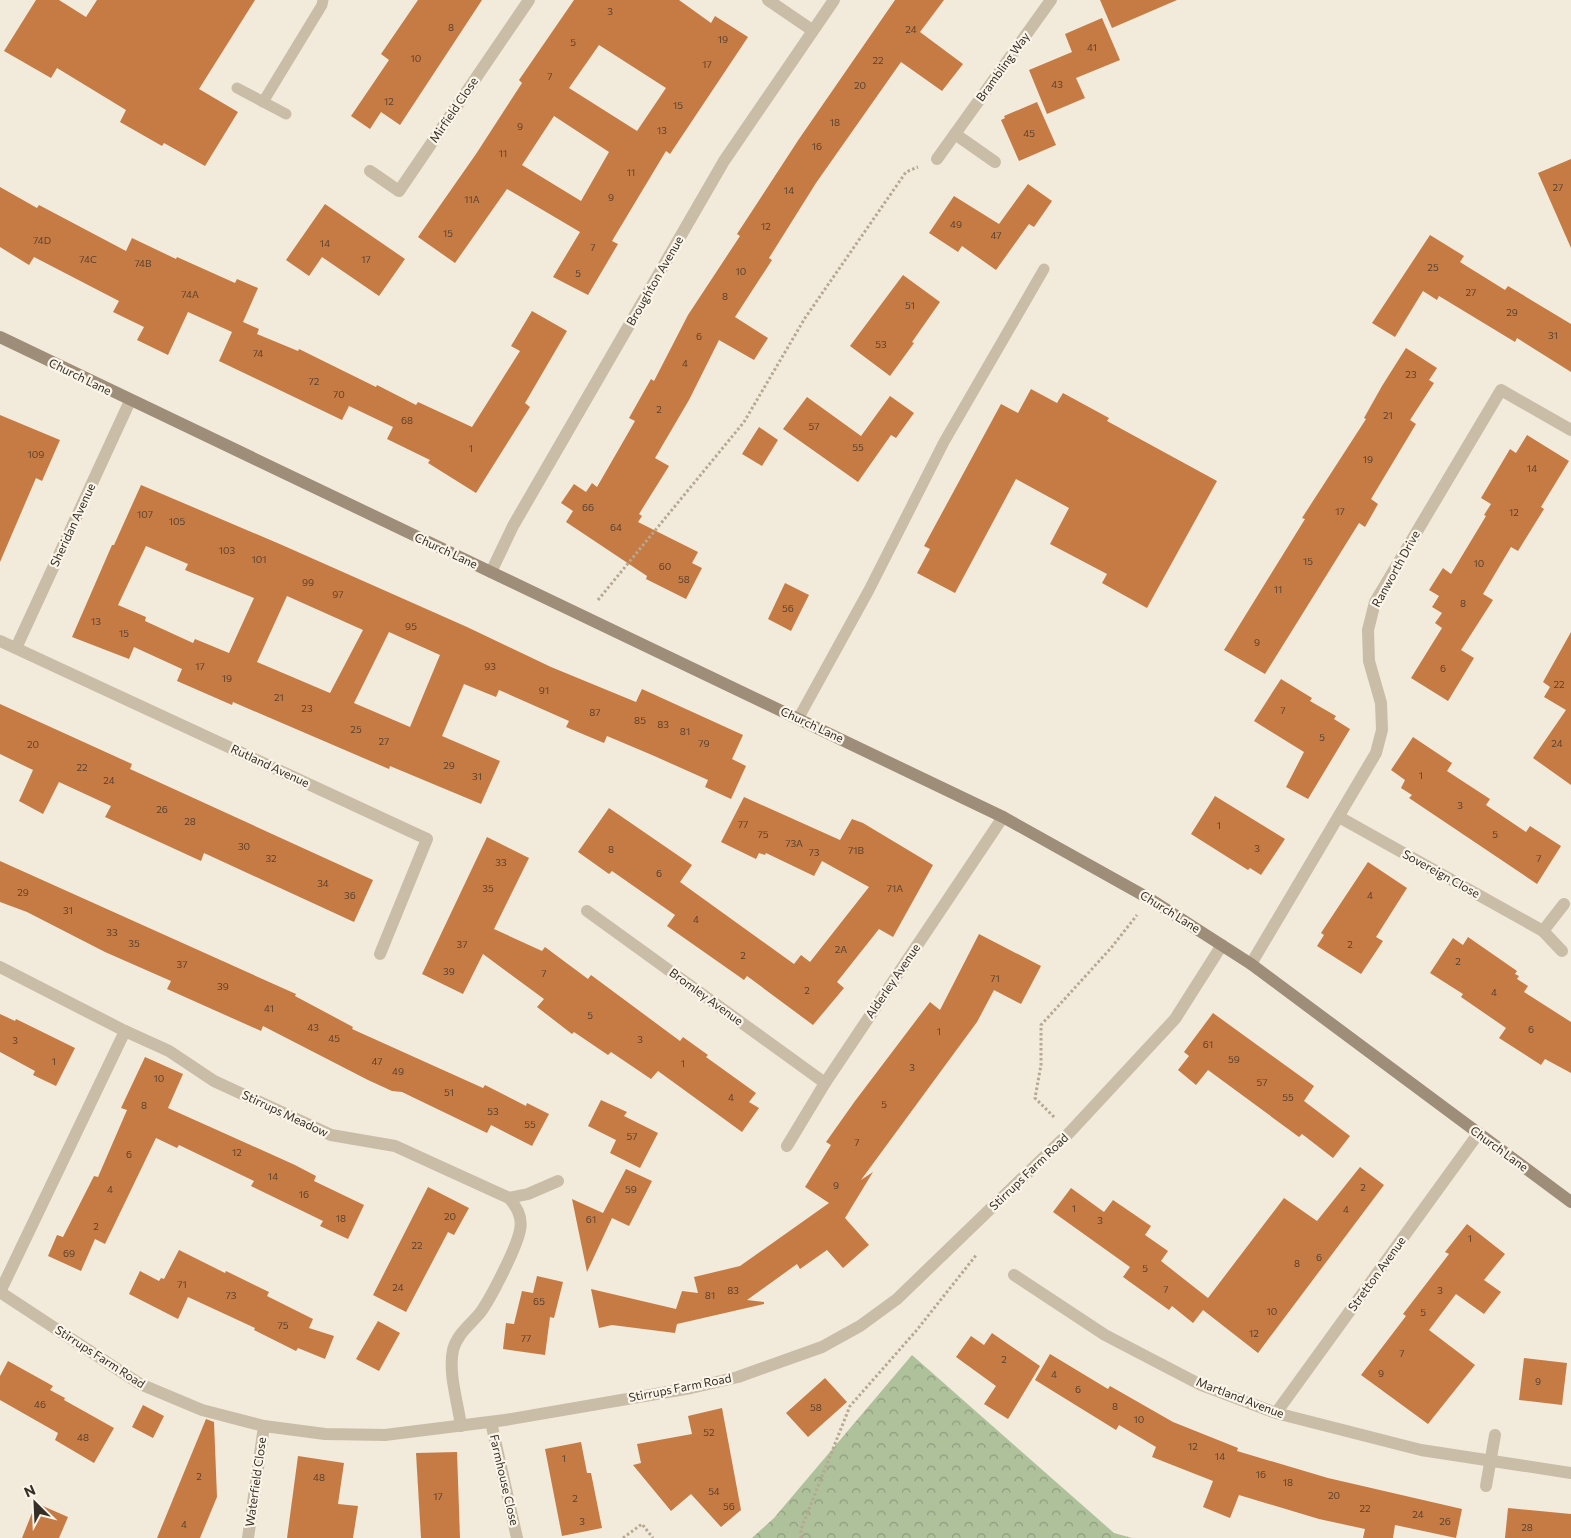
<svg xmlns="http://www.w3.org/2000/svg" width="1571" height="1538" font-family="Commissioner,sans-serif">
  <defs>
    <pattern id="forest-crowns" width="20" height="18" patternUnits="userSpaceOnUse" patternTransform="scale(1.25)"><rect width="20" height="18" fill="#aec19b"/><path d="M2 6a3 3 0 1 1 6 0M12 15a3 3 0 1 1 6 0" fill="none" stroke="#8e9d7e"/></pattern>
  </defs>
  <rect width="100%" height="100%" fill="#f2ebdb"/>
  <path fill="url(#forest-crowns)" d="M912 1355 1114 1533 1132 1538H752L774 1518Z"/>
  <g fill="#c67b45" fill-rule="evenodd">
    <path d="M36 0H59L86 17 97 0H255L199 89 238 112 205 166 164 143 162 146 120 122 126 110 57 68 51 78 4 51Z"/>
    <path d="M418 0H482L400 125 381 112 370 129 351 116 389 60 381 54Z"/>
    <path d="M574 0H679L711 23 715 16 748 37 670 154 666 151 612 241 618 244 588 295 553 277 580 232 507 189 455 263 418 237 476 154 522 83 519 80ZM599 45 666 88 637 131 569 88ZM554 116 609 152 581 201 522 165Z"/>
    <path d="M895 0H944L920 32 963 64 942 91 901 62 816 183 769 258 772 260 735 317 768 338 754 360 719 340 689 400 655 458 669 466 639 514 642 516 638 522 698 552 692 563 702 568 686 599 646 579 647 576 566 522 573 511 561 503 574 484 586 492 592 483 597 487 635 421 629 418 651 379 654 381 688 315 740 236 737 234 799 139Z"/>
    <path d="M1100 0H1177L1112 28Z"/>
    <path d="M1102 18 1120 60 1076 78 1085 98 1047 114 1029 70 1072 52 1065 34Z"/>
    <path d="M1037 102 1056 145 1019 161 1001 120 1005 118 1004 116Z"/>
    <path d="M1571 159V248L1538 173Z"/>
    <path d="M1028 184 1052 201 1034 227 1029 224 996 270 962 246 958 252 929 233 954 196 999 224Z"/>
    <path d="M0 187 37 208 39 205 126 251 132 238 176 259 177 257 235 283 237 279 258 288 243 322 259 329 257 334 298 351 299 349 376 387 377 385 416 405 418 402 472 427 520 351 511 346 532 311 567 331 525 403 530 407 476 493 428 463 430 460 387 439 393 427 349 406 342 420 219 361 232 332 188 312 168 355 137 340 144 327 113 312 119 301 34 257 29 265 0 247Z"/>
    <path d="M325 204 405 259 379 296 322 257 309 276 286 260Z"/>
    <path d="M1430 235 1464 256 1460 262 1505 290 1508 286 1571 324V372L1517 338 1515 342 1439 296 1437 300 1423 291 1395 337 1372 323Z"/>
    <path d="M903 275 940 302 912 342 914 343 890 376 850 346Z"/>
    <path d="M1406 348 1437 368 1429 380 1434 383 1410 420 1416 424 1371 499 1378 504 1365 527 1359 523 1265 674 1224 650 1305 519 1302 518 1366 419 1364 418 1382 386Z"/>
    <path d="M1031 389 1057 403 1063 393 1109 418 1107 421 1217 481 1147 608 1102 583 1107 574 1050 544 1069 508 1016 479 955 593 917 573 930 549 924 546 1001 404 1018 413Z"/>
    <path d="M890 396 914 413 896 438 891 435 858 482 783 429 807 397 861 436Z"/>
    <path d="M0 415 60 440 42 481 36 478 0 562Z"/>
    <path d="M759 427 778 440 762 466 742 454Z"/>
    <path d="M1527 435 1569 461 1541 507 1544 509 1518 551 1511 547 1483 594 1493 600 1461 650 1474 658 1448 701 1411 678 1442 628 1435 623 1442 613 1432 607 1439 596 1429 590 1443 568 1451 574 1486 516 1484 515 1491 504 1481 498 1510 449 1516 453Z"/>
    <path d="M141 485 282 545 467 627 551 667 636 702 642 689 743 735 732 759 746 766 731 799 705 787 708 780 652 755 607 736 604 743 566 727 569 721 499 690 496 697 464 684 442 736 500 761 481 804 390 766 389 769 233 702 232 705 177 681 182 669 134 647 129 659 72 637 112 545H114ZM146 546 188 564 185 570 254 598 229 653 195 639 193 643 145 621 146 617 118 605ZM287 596 363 630 330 693 257 662ZM389 632 440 655 410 727 354 703Z"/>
    <path d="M785 583 809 595 791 631 768 619Z"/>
    <path d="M1571 632V785L1533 758 1566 710 1544 697 1550 687 1543 682Z"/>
    <path d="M1281 679 1312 698 1310 701 1336 716 1334 719 1350 729 1308 799 1286 787 1304 752 1254 721Z"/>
    <path d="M0 704 132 764 130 769 373 880 354 922 204 853 201 861 105 817 111 806 59 782 43 814 19 801 33 770 0 754Z"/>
    <path d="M1413 737 1452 763 1447 771 1490 799 1486 805 1526 832 1530 826 1561 846 1537 884 1409 798 1412 795 1401 788 1405 780 1391 770Z"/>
    <path d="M1215 796 1285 839 1261 875 1250 868 1248 870 1191 834Z"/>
    <path d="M744 797 840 840 852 819 863 823 933 865 893 937 879 929 837 982 844 988 813 1025 747 976 744 980 667 926 675 915 612 871 609 874 578 852 609 808 692 865 680 882 794 964 801 955 810 962 869 887 822 861 814 876 766 853 765 855 759 853 756 859 721 842Z"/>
    <path d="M487 837 529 858 494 929 542 951 545 947 588 979 591 975 680 1041 683 1037 708 1055 706 1057 756 1093 749 1102 759 1108 742 1132 658 1071 651 1079 611 1052 608 1055 574 1032 572 1034 537 1007 544 999 483 954 463 994 422 974Z"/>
    <path d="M0 861 296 994 295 996 353 1027 352 1029 483 1088 485 1085 526 1106 527 1103 549 1114 532 1146 491 1125 487 1133 402 1092 392 1091 368 1080 263 1026 261 1031 167 989 171 981 105 952 27 912 0 902Z"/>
    <path d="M1368 862 1407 888 1376 937 1383 941 1361 974 1317 946 1324 935 1321 933Z"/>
    <path d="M979 934 1041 966 1021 1004 994 990 977 1022 861 1180 873 1172 845 1218 869 1245 843 1268 827 1250 800 1269 797 1264 747 1300 764 1302V1304L677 1324 675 1333 612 1325 599 1328 591 1289 676 1309 682 1291 698 1293 694 1277 740 1266 829 1203 805 1187 831 1145 826 1142 855 1101 930 1002 940 1010Z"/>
    <path d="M1468 937 1517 971 1515 974 1519 976 1517 979 1528 986 1524 992 1571 1022V1073L1545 1059 1541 1065 1499 1038 1506 1028 1461 997 1463 994 1430 973 1453 938 1463 945Z"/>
    <path d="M1213 1013 1314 1086 1304 1101 1350 1136 1333 1158 1302 1134 1299 1137 1208 1070 1196 1085 1178 1070 1189 1056 1184 1052Z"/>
    <path d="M0 1014 15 1021 16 1019 75 1048 56 1086 33 1075 35 1071 0 1052Z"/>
    <path d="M145 1057 183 1074 168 1108 295 1165 316 1176 314 1181 364 1205 348 1239 320 1226 323 1221 251 1186 254 1181 179 1145 177 1148 156 1138 105 1244 95 1239 81 1271 48 1256 57 1235 63 1237 94 1176 98 1177 127 1110 121 1108Z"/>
    <path d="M601 1100 627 1112 624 1116 658 1133 640 1168 610 1153 616 1140 588 1126Z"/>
    <path d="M1360 1167 1384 1185 1258 1353 1203 1310 1193 1323 1172 1306 1169 1310 1123 1277 1130 1267 1053 1212 1071 1188 1104 1212 1113 1200 1151 1226 1145 1235 1168 1251 1161 1261 1208 1298 1284 1198 1317 1221Z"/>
    <path d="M626 1169 652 1181 629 1226 612 1218 587 1272 572 1199 603 1213Z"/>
    <path d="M428 1187 469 1208 454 1235 448 1232 406 1312 373 1295Z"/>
    <path d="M1467 1224 1505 1254 1484 1280 1501 1292 1484 1314 1456 1294 1429 1330 1475 1365 1428 1424 1361 1375 1406 1316 1403 1314 1449 1254 1445 1252Z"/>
    <path d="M179 1250 225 1273 226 1271 269 1292 267 1296 313 1319 309 1328 334 1336 325 1359 298 1348 296 1351 254 1330 255 1328 188 1297 178 1319 129 1294 140 1271 159 1281 161 1278 164 1279Z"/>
    <path d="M537 1276 563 1282 554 1318 550 1317 545 1355 503 1349 506 1323 514 1324 522 1291 533 1293Z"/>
    <path d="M378 1321 400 1333 379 1371 356 1359Z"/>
    <path d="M992 1333 1040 1366 1008 1419 984 1404 996 1386 956 1357 971 1336 984 1345Z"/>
    <path d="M1050 1354 1108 1389 1110 1386 1173 1422 1238 1448 1237 1451 1328 1478 1462 1509 1456 1538 1395 1525 1393 1538H1363L1365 1529 1319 1519 1239 1495 1230 1518 1203 1507 1213 1481 1152 1457 1156 1447 1119 1425 1116 1430 1035 1380Z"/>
    <path d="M1524 1358 1567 1363 1562 1405 1519 1400Z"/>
    <path d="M8 1361 53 1386 50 1390 65 1398 64 1400 114 1428 94 1463 55 1440 58 1433 0 1400V1376Z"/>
    <path d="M825 1378 847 1402 808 1437 786 1413Z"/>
    <path d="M143 1405 164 1416 153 1438 132 1427Z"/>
    <path d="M722 1408 741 1510 721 1527 691 1494 671 1511 633 1465 641 1463 637 1444 692 1434 688 1416Z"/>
    <path d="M206 1419 214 1422 217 1497 200 1538H157Z"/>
    <path d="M581 1442 587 1473H591L602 1528 562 1536 545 1449Z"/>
    <path d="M457 1452 460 1538H421L416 1453Z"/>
    <path d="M298 1456 344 1463 338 1504 358 1506 353 1538H287Z"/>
    <path d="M36 1503 68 1517 59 1538H22Z"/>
    <path d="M1508 1508 1571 1514V1538H1505Z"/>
  </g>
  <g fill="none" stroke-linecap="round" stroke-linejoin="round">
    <g stroke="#b6a891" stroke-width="3" stroke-dasharray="2.5 2.5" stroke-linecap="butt">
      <path d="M598 600 744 422 805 318 906 172 918 167"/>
      <path d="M1054 1117 1035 1098 1041 1065V1025L1111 948 1137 915"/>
      <path d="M623 1538 642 1524 653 1538"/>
      <path d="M801 1538V1529L850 1406 916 1331 977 1254"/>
    </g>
    <g stroke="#cabda7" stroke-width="11">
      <path d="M237 88 286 114"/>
      <path d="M263 102 322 5 323 0"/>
      <path d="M798 719 869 590 944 442 1044 269"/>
    </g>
    <g stroke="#cabda7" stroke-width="12">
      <path d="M768 0 812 30"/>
      <path d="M955 134 995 162"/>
      <path d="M937 159 1051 0"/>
      <path d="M370 171 399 191 529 0"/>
      <path d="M491 572 513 526 724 161 834 0"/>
      <path d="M0 641 427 839 380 954"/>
      <path d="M16 648 130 401"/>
      <path d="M1339 817 1543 931 1562 951"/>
      <path d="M587 911 825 1083"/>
      <path d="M1543 931 1564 904"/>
      <path d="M1251 964 1376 753 1382 730 1381 703 1369 661 1368 630 1375 602 1501 390 1571 430"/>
      <path d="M0 967 125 1031 169 1051 214 1081 331 1135 395 1146 509 1198C517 1207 523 1217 520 1230 517 1247 491 1298 480 1313 470 1325 457 1334 453 1350 448 1373 458 1403 461 1426"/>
      <path d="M787 1146 825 1083 1003 817"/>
      <path d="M509 1198 528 1194 558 1181"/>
      <path d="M1014 1275 1105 1335 1201 1385 1276 1413 1421 1450 1571 1473"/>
      <path d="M0 1292 140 1384 202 1410 264 1426 325 1434 385 1435 505 1420 691 1388 738 1377 822 1347 860 1326 897 1299 1070 1132 1175 1019 1222 945"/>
      <path d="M0 1292 125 1031"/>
      <path d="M1276 1413 1478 1134"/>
      <path d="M491 1422 517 1538"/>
      <path d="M1486 1486 1495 1435"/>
      <path d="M248 1538 264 1426"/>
    </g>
    <path stroke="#9e8d78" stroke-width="12" d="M0 337 1003 817 1150 899 1251 964 1571 1202"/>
  </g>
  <g text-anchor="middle" stroke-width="4.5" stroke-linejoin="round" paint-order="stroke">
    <g font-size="10" fill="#5a422f">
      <text x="610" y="15">3</text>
      <text x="451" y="31">8</text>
      <text x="911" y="33">24</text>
      <text x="723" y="43">19</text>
      <text x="573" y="46">5</text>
      <text x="1092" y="51">41</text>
      <text x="416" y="62">10</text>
      <text x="878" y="64">22</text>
      <text x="707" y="68">17</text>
      <text x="550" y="80">7</text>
      <text x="1057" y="88">43</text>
      <text x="860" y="89">20</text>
      <text x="389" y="105">12</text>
      <text x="678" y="109">15</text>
      <text x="835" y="126">18</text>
      <text x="520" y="130">9</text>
      <text x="662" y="134">13</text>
      <text x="1029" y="137">45</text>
      <text x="817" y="150">16</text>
      <text x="503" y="157">11</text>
      <text x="631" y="176">11</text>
      <text x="1558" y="191">27</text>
      <text x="789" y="194">14</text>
      <text x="611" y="201">9</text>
      <text x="472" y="203">11A</text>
      <text x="956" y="228">49</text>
      <text x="766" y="230">12</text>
      <text x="448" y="237">15</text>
      <text x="996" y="239">47</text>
      <text x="42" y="244">74D</text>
      <text x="325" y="247">14</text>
      <text x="593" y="251">7</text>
      <text x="88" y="263">74C</text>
      <text x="366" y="263">17</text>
      <text x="143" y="267">74B</text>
      <text x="1433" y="271">25</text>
      <text x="741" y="275">10</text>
      <text x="578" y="277">5</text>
      <text x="1471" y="296">27</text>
      <text x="190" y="298">74A</text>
      <text x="725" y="300">8</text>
      <text x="910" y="309">51</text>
      <text x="1512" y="316">29</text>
      <text x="1553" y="339">31</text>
      <text x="699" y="340">6</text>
      <text x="881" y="348">53</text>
      <text x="258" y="357">74</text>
      <text x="685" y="367">4</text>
      <text x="1411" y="378">23</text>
      <text x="314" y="385">72</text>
      <text x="339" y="398">70</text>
      <text x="659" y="413">2</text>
      <text x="1388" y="419">21</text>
      <text x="407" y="424">68</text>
      <text x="814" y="430">57</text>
      <text x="858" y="451">55</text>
      <text x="471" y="452">1</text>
      <text x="36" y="458">109</text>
      <text x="1368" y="463">19</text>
      <text x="1532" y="472">14</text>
      <text x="588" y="511">66</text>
      <text x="1340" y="515">17</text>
      <text x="1514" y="516">12</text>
      <text x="145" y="518">107</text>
      <text x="177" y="525">105</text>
      <text x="616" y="531">64</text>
      <text x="227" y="554">103</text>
      <text x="259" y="563">101</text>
      <text x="1308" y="565">15</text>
      <text x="1479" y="567">10</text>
      <text x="665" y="570">60</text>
      <text x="684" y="583">58</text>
      <text x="308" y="586">99</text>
      <text x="1278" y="593">11</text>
      <text x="338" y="598">97</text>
      <text x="1463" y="607">8</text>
      <text x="788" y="612">56</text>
      <text x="96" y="625">13</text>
      <text x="411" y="630">95</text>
      <text x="124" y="637">15</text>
      <text x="1257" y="646">9</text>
      <text x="200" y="670">17</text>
      <text x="490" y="670">93</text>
      <text x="1443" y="672">6</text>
      <text x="227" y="682">19</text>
      <text x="1559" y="688">22</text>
      <text x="544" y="694">91</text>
      <text x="279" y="701">21</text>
      <text x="307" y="712">23</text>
      <text x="1283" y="714">7</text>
      <text x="595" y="716">87</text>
      <text x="640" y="724">85</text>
      <text x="663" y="728">83</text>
      <text x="356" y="733">25</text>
      <text x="685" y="735">81</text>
      <text x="1322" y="741">5</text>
      <text x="384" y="745">27</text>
      <text x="704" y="747">79</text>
      <text x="1557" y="747">24</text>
      <text x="33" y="748">20</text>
      <text x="449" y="769">29</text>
      <text x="82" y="771">22</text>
      <text x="1421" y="779">1</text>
      <text x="477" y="780">31</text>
      <text x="109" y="784">24</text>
      <text x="1460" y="809">3</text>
      <text x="162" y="813">26</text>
      <text x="190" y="825">28</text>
      <text x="743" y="828">77</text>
      <text x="1219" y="829">1</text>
      <text x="763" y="838">75</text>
      <text x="1495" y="838">5</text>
      <text x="794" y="847">73A</text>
      <text x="244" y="850">30</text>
      <text x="1257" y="852">3</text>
      <text x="611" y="853">8</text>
      <text x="856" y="854">71B</text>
      <text x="814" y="856">73</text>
      <text x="271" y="862">32</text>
      <text x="1539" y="862">7</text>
      <text x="501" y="866">33</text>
      <text x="659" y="877">6</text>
      <text x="323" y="887">34</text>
      <text x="488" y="892">35</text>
      <text x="895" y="892">71A</text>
      <text x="23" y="896">29</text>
      <text x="350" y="899">36</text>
      <text x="1370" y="899">4</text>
      <text x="68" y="914">31</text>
      <text x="696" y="923">4</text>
      <text x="112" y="936">33</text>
      <text x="134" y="947">35</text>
      <text x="462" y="948">37</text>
      <text x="1350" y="948">2</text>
      <text x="841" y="953">2A</text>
      <text x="743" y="959">2</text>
      <text x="1458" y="965">2</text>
      <text x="182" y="968">37</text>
      <text x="449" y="975">39</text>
      <text x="544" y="977">7</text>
      <text x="995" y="982">71</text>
      <text x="223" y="990">39</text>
      <text x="807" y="994">2</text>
      <text x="1494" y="996">4</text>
      <text x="269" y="1012">41</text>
      <text x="590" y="1019">5</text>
      <text x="313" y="1031">43</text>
      <text x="1531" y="1033">6</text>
      <text x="939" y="1035">1</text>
      <text x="334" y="1042">45</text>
      <text x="640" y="1043">3</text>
      <text x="15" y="1044">3</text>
      <text x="1208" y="1048">61</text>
      <text x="1234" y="1063">59</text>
      <text x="54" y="1065">1</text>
      <text x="377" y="1065">47</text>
      <text x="683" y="1067">1</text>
      <text x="912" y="1071">3</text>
      <text x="398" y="1075">49</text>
      <text x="159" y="1082">10</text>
      <text x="1262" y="1086">57</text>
      <text x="449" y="1096">51</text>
      <text x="731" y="1101">4</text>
      <text x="1288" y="1101">55</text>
      <text x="884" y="1108">5</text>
      <text x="144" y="1109">8</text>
      <text x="493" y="1115">53</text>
      <text x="530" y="1128">55</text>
      <text x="632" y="1140">57</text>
      <text x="857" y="1146">7</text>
      <text x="237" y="1156">12</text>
      <text x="129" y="1158">6</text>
      <text x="273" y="1180">14</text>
      <text x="836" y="1189">9</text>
      <text x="1363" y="1191">2</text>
      <text x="110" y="1193">4</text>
      <text x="631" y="1193">59</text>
      <text x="304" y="1198">16</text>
      <text x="1074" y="1212">1</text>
      <text x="1346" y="1213">4</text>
      <text x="450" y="1220">20</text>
      <text x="341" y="1222">18</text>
      <text x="591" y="1223">61</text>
      <text x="1100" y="1224">3</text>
      <text x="96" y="1230">2</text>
      <text x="1470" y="1242">1</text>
      <text x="417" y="1249">22</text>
      <text x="69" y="1257">69</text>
      <text x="1319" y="1261">6</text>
      <text x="1297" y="1267">8</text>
      <text x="1145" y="1272">5</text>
      <text x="182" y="1288">71</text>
      <text x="398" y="1291">24</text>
      <text x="1166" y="1293">7</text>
      <text x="733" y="1294">83</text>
      <text x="1440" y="1294">3</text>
      <text x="231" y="1299">73</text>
      <text x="710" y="1299">81</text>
      <text x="539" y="1305">65</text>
      <text x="1272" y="1315">10</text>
      <text x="1423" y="1316">5</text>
      <text x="283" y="1329">75</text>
      <text x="1254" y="1337">12</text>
      <text x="526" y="1342">77</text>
      <text x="1402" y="1357">7</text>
      <text x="1004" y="1363">2</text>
      <text x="1381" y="1377">9</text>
      <text x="1054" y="1378">4</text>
      <text x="1538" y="1385">9</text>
      <text x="1078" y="1393">6</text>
      <text x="40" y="1408">46</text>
      <text x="1115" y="1410">8</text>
      <text x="816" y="1411">58</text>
      <text x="1139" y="1423">10</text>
      <text x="709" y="1436">52</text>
      <text x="83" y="1441">48</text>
      <text x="1193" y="1450">12</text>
      <text x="1220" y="1460">14</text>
      <text x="564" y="1462">1</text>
      <text x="1261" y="1478">16</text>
      <text x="199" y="1480">2</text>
      <text x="319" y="1481">48</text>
      <text x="1288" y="1486">18</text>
      <text x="714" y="1495">54</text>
      <text x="1334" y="1499">20</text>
      <text x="438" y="1500">17</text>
      <text x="575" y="1502">2</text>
      <text x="729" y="1510">56</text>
      <text x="1365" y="1512">22</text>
      <text x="1418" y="1518">24</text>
      <text x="582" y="1525">3</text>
      <text x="1445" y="1525">26</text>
      <text x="184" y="1528">4</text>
      <text x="1527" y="1531">28</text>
    </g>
    <g font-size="12" fill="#362f28" stroke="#faf5e8">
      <text transform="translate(1003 67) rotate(-54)" y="4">Brambling Way</text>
      <text transform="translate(454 110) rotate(-56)" y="4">Mirfield Close</text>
      <text transform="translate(655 281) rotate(-60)" y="4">Broughton Avenue</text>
      <text transform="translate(80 377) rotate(26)" y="4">Church Lane</text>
      <text transform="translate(73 525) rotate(-65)" y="4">Sheridan Avenue</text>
      <text transform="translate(446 551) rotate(25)" y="4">Church Lane</text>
      <text transform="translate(1396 569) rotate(-61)" y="4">Ranworth Drive</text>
      <text transform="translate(812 725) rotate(25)" y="4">Church Lane</text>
      <text transform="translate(270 766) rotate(25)" y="4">Rutland Avenue</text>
      <text transform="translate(1441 874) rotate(29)" y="4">Sovereign Close</text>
      <text transform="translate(1170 912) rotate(32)" y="4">Church Lane</text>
      <text transform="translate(893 981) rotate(-56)" y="4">Alderley Avenue</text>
      <text transform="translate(706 997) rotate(36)" y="4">Bromley Avenue</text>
      <text transform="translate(285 1114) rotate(25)" y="4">Stirrups Meadow</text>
      <text transform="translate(1499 1149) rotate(36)" y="4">Church Lane</text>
      <text transform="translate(1029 1172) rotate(-44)" y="4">Stirrups Farm Road</text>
      <text transform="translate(1377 1274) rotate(-54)" y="4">Stretton Avenue</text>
      <text transform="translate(100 1357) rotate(33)" y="4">Stirrups Farm Road</text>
      <text transform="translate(680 1388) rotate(-11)" y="4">Stirrups Farm Road</text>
      <text transform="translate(1240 1398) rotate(21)" y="4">Martland Avenue</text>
      <text transform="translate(504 1480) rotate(77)" y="4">Farmhouse Close</text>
      <text transform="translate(256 1482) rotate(-82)" y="4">Waterfield Close</text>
    </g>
  </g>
  <g transform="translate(35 1503) rotate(336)" stroke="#faf5e8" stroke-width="4" paint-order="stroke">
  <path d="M0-4L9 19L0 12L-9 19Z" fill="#362f28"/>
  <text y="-8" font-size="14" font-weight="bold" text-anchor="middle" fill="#362f28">N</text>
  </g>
</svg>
